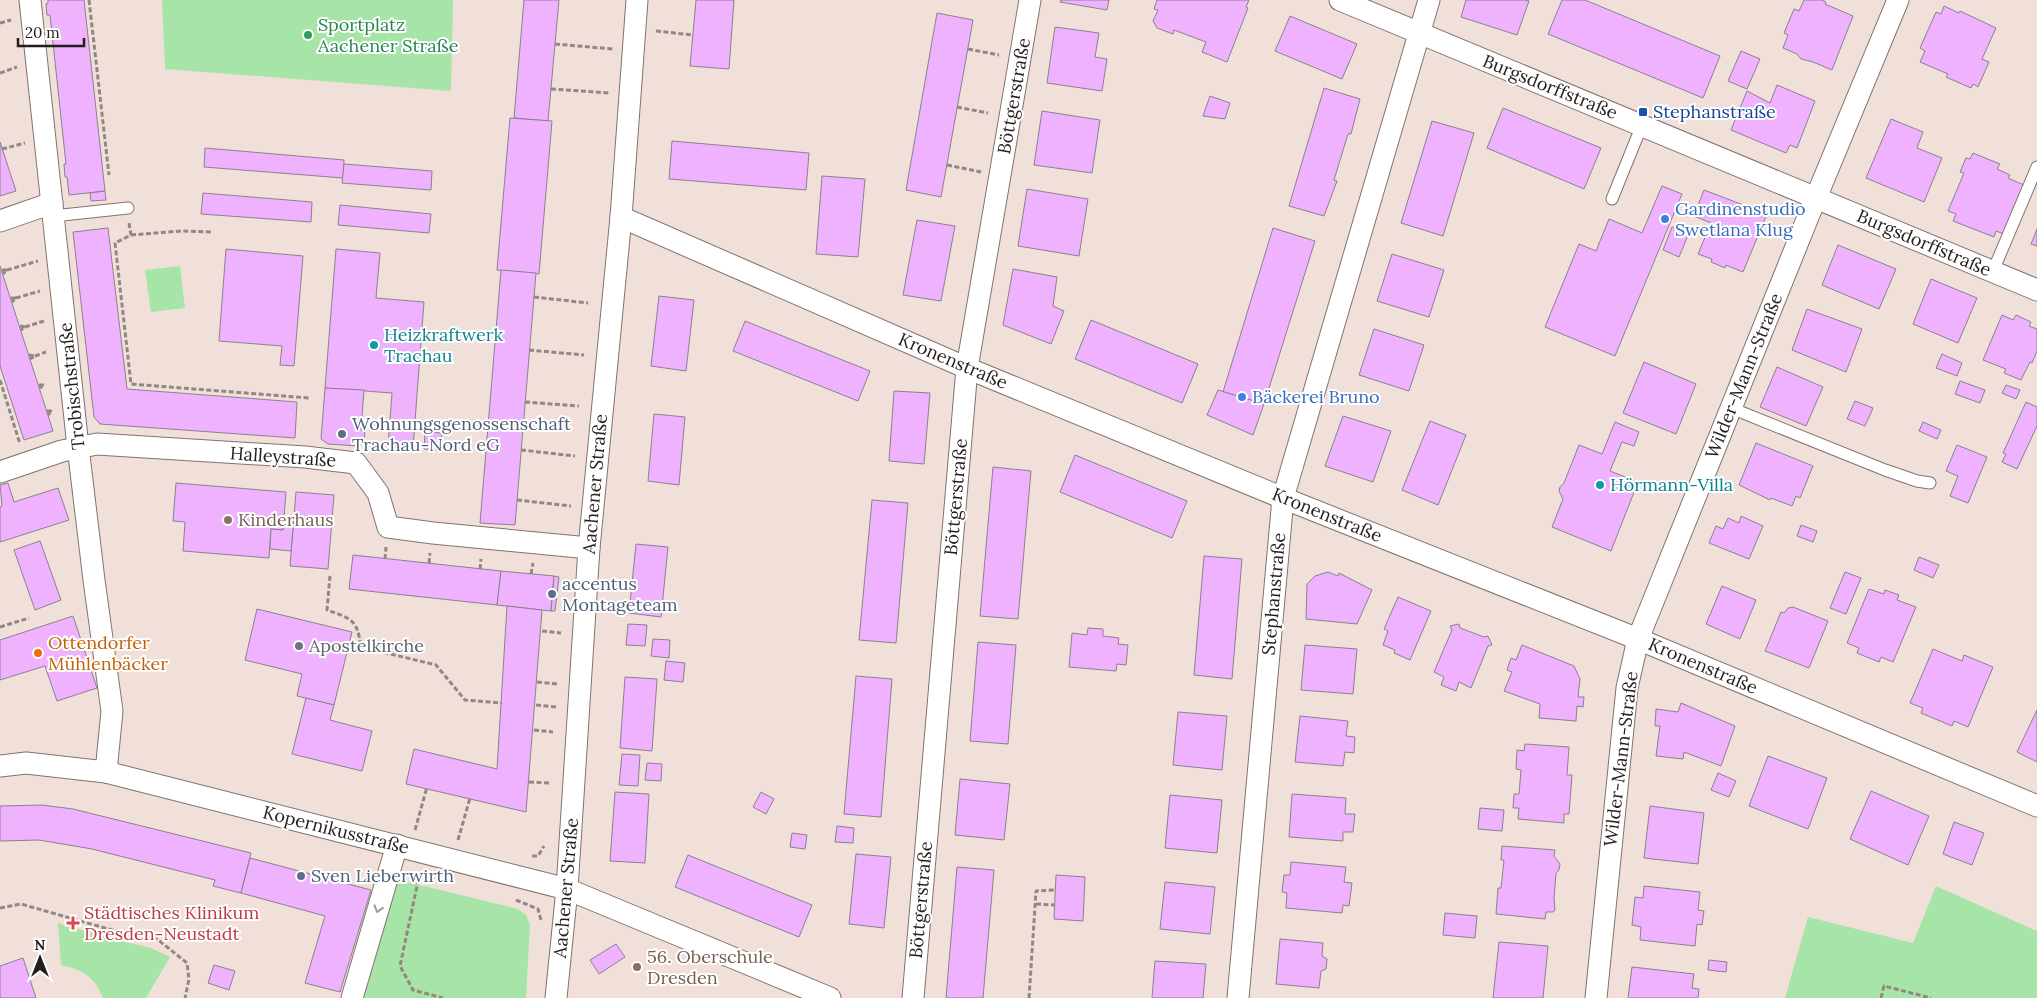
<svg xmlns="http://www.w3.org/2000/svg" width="2037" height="998" font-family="Lora,serif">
  <rect width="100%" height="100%" fill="#f0e0d9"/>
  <g fill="#a6e4a7">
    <path d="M162 0H453L451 91 165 69Z"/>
    <path d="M180 266 185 308 151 312 145 270Z"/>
    <path d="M395 879 518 909 526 915 530 925 526 998H359Z"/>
    <path d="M1936 886 2037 931V998H1785L1808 917 1913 943Z"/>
    <path d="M58 923 116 940 151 948 170 957 146 998H103C94 976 83 970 61 965Z"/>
  </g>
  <g fill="#efb2ff" stroke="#8a818d">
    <path d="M48 0H84L105 191 69 195 67 177H65L64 164H66L50 15H47L46 4 48 3Z"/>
    <path d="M524 0H559L548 121 514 118Z"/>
    <path d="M696 0H734L729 69 690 66Z"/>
    <path d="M1061 0H1109L1107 10 1060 2Z"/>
    <path d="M1157 0H1249L1246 7 1248 8 1227 62 1202 52 1206 42 1174 30 1173 34 1157 28 1153 21 1158 10 1154 9Z"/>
    <path d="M1466 0H1525L1529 1 1517 35 1461 17Z"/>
    <path d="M1562 0H1585L1720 56 1703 98 1548 34Z"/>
    <path d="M1804 0H1822L1826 2 1825 4 1853 16 1832 70 1813 62 1801 59 1797 54 1783 48 1788 35 1784 33 1794 9 1799 11Z"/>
    <path d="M1944 6 1959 13 1960 11 1996 28 1982 59 1989 62 1978 87 1973 84 1971 88 1946 77 1948 74 1920 62 1925 51 1920 48 1936 12 1941 14Z"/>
    <path d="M937 13 973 20 941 197 906 190Z"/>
    <path d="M1290 16 1357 44 1342 79 1275 51Z"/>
    <path d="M1055 27 1099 33 1095 57 1107 59 1102 91 1047 83Z"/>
    <path d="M1741 51 1760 59 1747 89 1728 81Z"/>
    <path d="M1777 85 1815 101 1797 148 1790 145 1786 153 1731 130 1747 91 1770 103Z"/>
    <path d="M1324 88 1360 99 1352 130 1351 134H1348L1334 180 1337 181 1324 216 1289 206Z"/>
    <path d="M1210 96 1230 103 1225 119 1203 116Z"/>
    <path d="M1503 108 1601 148 1584 189 1487 148Z"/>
    <path d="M1042 111 1100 120 1092 173 1034 165Z"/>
    <path d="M510 118 552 121 539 274 497 270Z"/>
    <path d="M1891 119 1923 132 1917 148 1942 158 1924 202 1866 178Z"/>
    <path d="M1432 121 1474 133 1443 236 1401 223Z"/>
    <path d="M672 141 809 153 806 190 669 179Z"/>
    <path d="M0 142 16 191 0 196Z"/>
    <path d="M205 148 344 160 343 178 204 167Z"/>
    <path d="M1973 153 2000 164 1997 169 2010 175 2008 178 2024 185 2004 234 1996 231 1994 237 1953 221 1956 214 1948 211 1964 173 1960 172 1966 158 1970 159Z"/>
    <path d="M344 164 432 171 431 190 342 183Z"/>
    <path d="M822 176 865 179 858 257 816 254Z"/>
    <path d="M1662 186 1682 194 1615 356 1545 327 1579 244 1596 251 1609 219 1642 233Z"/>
    <path d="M1027 189 1088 199 1079 256 1018 246Z"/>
    <path d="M1704 190 1767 214 1743 272 1726 265 1725 268 1711 262 1712 259 1698 254 1711 223 1694 216Z"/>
    <path d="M105 191 106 200 91 201 90 193Z"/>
    <path d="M203 193 312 202 311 222 201 214Z"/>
    <path d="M340 205 431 214 429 233 338 225Z"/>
    <path d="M917 220 955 226 941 301 903 295Z"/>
    <path d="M1672 227 1689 233 1679 257 1663 250Z"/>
    <path d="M108 228 127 389 297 402 295 438 100 424 94 417 73 232Z"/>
    <path d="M1273 228 1315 241 1264 404 1223 392Z"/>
    <path d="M2037 229V246L2031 244Z"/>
    <path d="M1838 245 1896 269 1879 309 1822 285Z"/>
    <path d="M226 249 303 256 294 366 280 365 282 346 219 341Z"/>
    <path d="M336 249 380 253 376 298 424 302 413 448 388 446 392 393 325 388Z"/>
    <path d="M1392 254 1444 270 1429 317 1377 301Z"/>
    <path d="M0 266 53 431 24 440 0 366Z"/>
    <path d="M1013 269 1057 277 1053 306 1064 311 1051 344 1003 325Z"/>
    <path d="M501 270 536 273 515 525 480 523Z"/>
    <path d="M1931 279 1977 298 1958 343 1913 324Z"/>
    <path d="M659 296 694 300 686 371 651 366Z"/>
    <path d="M1807 309 1862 329 1846 372 1792 350Z"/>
    <path d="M2002 315 2013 320 2016 315 2031 322 2029 326 2037 329V351L2032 363 2030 362 2021 380 2004 373 2006 369 1983 360Z"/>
    <path d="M1091 320 1198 364 1182 403 1075 359Z"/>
    <path d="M745 321 870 371 858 401 733 351Z"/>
    <path d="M1374 329 1424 345 1409 391 1359 375Z"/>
    <path d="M1942 354 1962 363 1957 376 1936 368Z"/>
    <path d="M1644 362 1696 384 1676 434 1623 413Z"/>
    <path d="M1777 367 1823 387 1806 426 1760 407Z"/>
    <path d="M1960 381 1985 390 1980 403 1955 394Z"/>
    <path d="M2006 385 2020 390 2016 399 2002 393Z"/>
    <path d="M325 388 364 390 361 430H365L364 442 358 446 328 444 321 439Z"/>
    <path d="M1218 390 1264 404 1253 435 1207 415Z"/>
    <path d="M894 391 930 393 924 464 889 461Z"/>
    <path d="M1855 401 1873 408 1865 426 1847 419Z"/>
    <path d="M2026 402 2037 407V426L2017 469 2002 462 2006 454 2003 453Z"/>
    <path d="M654 414 685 417 679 485 648 481Z"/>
    <path d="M1343 416 1391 431 1373 482 1325 466Z"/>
    <path d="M1430 421 1466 435 1438 505 1402 490Z"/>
    <path d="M1615 422 1639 432 1634 446 1622 442 1610 471 1638 482 1611 551 1552 527 1563 499 1559 491 1560 487 1564 483 1579 445 1602 454Z"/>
    <path d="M1923 422 1941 430 1937 439 1919 431Z"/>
    <path d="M425 432 442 433 440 450 424 449Z"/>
    <path d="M1756 443 1813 466 1800 498 1796 496 1792 506 1771 498 1770 500 1739 485Z"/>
    <path d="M1957 445 1987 457 1968 503 1950 496 1958 476 1946 471Z"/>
    <path d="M1075 455 1187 501 1172 538 1060 492Z"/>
    <path d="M993 467 1031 471 1018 619 980 616Z"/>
    <path d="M8 483 14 502 58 488 69 520 0 542V507L2 506 0 485Z"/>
    <path d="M176 483 286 492 283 530 271 529 269 558 183 551 185 522 173 521Z"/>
    <path d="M296 492 334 495 328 569 290 566Z"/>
    <path d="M872 500 908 503 896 643 859 640Z"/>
    <path d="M1741 516 1763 526 1749 559 1709 543 1716 526 1723 529 1728 518 1739 523Z"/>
    <path d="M284 519H294L291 551 270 549 271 529 283 530Z"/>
    <path d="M1801 525 1817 531 1813 542 1797 536Z"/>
    <path d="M40 541 61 600 35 610 14 550Z"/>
    <path d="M636 544 668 547 661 617 629 613Z"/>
    <path d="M353 555 501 571 497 605 349 589Z"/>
    <path d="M1204 556 1242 559 1232 679 1194 675Z"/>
    <path d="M1919 557 1939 565 1933 578 1914 570Z"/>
    <path d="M501 571 554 576 551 611 497 605Z"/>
    <path d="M1328 572 1338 576 1339 573 1372 590 1357 624 1306 619 1307 584 1315 576Z"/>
    <path d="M1845 572 1861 578 1846 614 1830 608Z"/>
    <path d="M554 576 559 577 555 611H551Z"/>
    <path d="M1722 586 1756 600 1740 639 1706 624Z"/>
    <path d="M1869 589 1884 594 1885 590 1899 595 1897 600 1916 607 1893 662 1881 657 1879 662 1857 653 1859 648 1847 643Z"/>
    <path d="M1398 597 1431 611 1410 660 1394 653 1395 650 1383 645 1388 631 1384 629Z"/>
    <path d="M507 606 542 610 526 812 406 784 414 749 497 769Z"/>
    <path d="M1793 607 1828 621 1809 668 1765 651 1781 612 1784 613 1788 608Z"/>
    <path d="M257 609 352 632 334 705 297 696 302 674 245 660Z"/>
    <path d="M73 616 97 688 57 701 45 666 0 680V640Z"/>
    <path d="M628 624 647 625 645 646 626 645Z"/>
    <path d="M1459 624 1460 628 1484 637 1488 636 1492 645 1488 646 1471 688 1459 682 1456 691 1441 685 1444 677 1434 672 1452 630 1450 626Z"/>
    <path d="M1088 628 1103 629V636L1119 638 1118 644 1128 645 1126 665 1117 664 1116 671 1069 667 1072 633 1087 635Z"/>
    <path d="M653 639 670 640 669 658 651 656Z"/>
    <path d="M978 642 1016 645 1008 744 970 741Z"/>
    <path d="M1305 645 1357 649 1353 694 1301 690Z"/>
    <path d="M1522 645 1574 666 1580 679 1578 697H1584L1583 707 1577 706 1576 721 1539 718 1540 704 1504 691 1512 672 1507 670 1511 658 1516 660Z"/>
    <path d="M1933 649 1962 661 1964 655 1993 667 1968 727 1954 721 1952 726 1921 713 1923 708 1910 703Z"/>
    <path d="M666 661 685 663 683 682 664 680Z"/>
    <path d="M856 676 892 679 881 817 844 814Z"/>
    <path d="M625 677 657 679 652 751 620 748Z"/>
    <path d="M306 698 334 705 330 720 372 731 362 771 292 754Z"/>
    <path d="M1681 703 1735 726 1721 766 1684 752 1683 759 1656 756 1660 726H1655L1656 709 1678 712Z"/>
    <path d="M2037 710V762L2017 752Z"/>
    <path d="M1178 712 1227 716 1222 770 1173 765Z"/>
    <path d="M1300 716 1348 721 1346 736 1355 737 1354 753 1345 752 1343 766 1295 762Z"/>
    <path d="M1525 744 1569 747 1567 775H1572L1569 814H1564V823L1518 819 1519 808H1513L1514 794H1519L1521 770 1516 769 1517 750 1524 751Z"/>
    <path d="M622 754 640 755 638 786 619 785Z"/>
    <path d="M1768 756 1827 778 1808 829 1749 806Z"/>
    <path d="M647 763 662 764 661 781 645 780Z"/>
    <path d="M1718 773 1736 781 1729 797 1711 790Z"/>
    <path d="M960 779 1010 784 1004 840 955 835Z"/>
    <path d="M1871 791 1929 816 1908 865 1850 839Z"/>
    <path d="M615 792 649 794 645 863 610 861Z"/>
    <path d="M761 792 774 799 766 814 753 807Z"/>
    <path d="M1292 794 1346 798 1345 814H1355L1353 832H1343V841L1289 837Z"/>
    <path d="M1170 795 1222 800 1217 853 1165 848Z"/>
    <path d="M42 805 73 809 251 853 241 893 213 886 215 880 92 849 39 840 0 841V806Z"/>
    <path d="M1650 806 1704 813 1698 864 1644 858Z"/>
    <path d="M1480 808 1504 810 1502 831 1478 829Z"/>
    <path d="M1954 822 1984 833 1972 865 1943 854Z"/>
    <path d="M837 826 854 828 853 843 835 842Z"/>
    <path d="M792 833 807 835 805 849 790 847Z"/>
    <path d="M1502 846 1555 850 1554 856 1560 864 1559 870 1556 873 1554 898 1555 910 1553 912H1546L1545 919 1496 914 1498 888H1501L1504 860H1501Z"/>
    <path d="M856 854 891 857 884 928 849 924Z"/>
    <path d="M688 855 812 905 799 937 675 887Z"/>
    <path d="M250 858 371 890 340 992 305 983 325 916 241 893Z"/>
    <path d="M1291 862 1346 867 1344 882 1352 883 1349 906 1343 905 1342 913 1286 908 1287 893 1282 892 1284 875H1290Z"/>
    <path d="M957 867 994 870 983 998H946Z"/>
    <path d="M1056 875 1085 877 1083 921 1054 919Z"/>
    <path d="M1165 882 1215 887 1210 934 1160 929Z"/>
    <path d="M1644 886 1700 892 1698 910 1704 911 1702 925 1697 924 1695 946 1640 940 1641 927 1632 925 1635 897 1643 898Z"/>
    <path d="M1445 913 1477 916 1475 938 1443 935Z"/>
    <path d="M1280 939 1323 943 1322 956 1327 959 1326 969 1321 971 1319 988 1276 984Z"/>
    <path d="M1499 942 1548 946 1543 998H1493Z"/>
    <path d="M616 944 625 957 599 974 590 960Z"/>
    <path d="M23 958 36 998H0V966Z"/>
    <path d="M1709 960 1727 962 1726 972 1708 970Z"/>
    <path d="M1155 961 1206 964 1203 998H1152Z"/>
    <path d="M214 965 235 971 229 990 208 983Z"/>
    <path d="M1632 967 1694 974 1692 988 1699 989 1698 998H1628Z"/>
  </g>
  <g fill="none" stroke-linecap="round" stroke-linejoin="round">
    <g stroke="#82736d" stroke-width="13">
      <g id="service">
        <path d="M1612 199 1642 125"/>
        <path d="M53 216 128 208"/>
        <path d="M1993 271 2037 167"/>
        <path d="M1731 408 1885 470 1917 481 1930 483"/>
      </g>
    </g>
    <g stroke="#82736d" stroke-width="23">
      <g id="minor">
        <path d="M30 0 78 447 94 580 112 711 106 772"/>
        <path d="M1340 0 2037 290"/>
        <path d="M621 217 967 368 1283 498 1638 639 2037 806"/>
        <path d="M0 221 52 203"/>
        <path d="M0 472 62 451 97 444 305 457 356 463 378 493 388 527 433 533 589 548"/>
        <path d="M0 766 26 763 106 772 567 889 830 998"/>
        <path d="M352 998 397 845"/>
        <path d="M556 998 567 889 589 548 621 217 637 0"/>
        <path d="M913 998 967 368 1030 0"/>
        <path d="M1238 998 1283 498 1429 0"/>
        <path d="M1596 998 1627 688 1638 639 1808 217 1898 0"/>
      </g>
    </g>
    <g stroke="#938783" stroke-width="3" stroke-dasharray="5 2.5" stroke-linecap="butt">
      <path d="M89 0 109 175"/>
      <path d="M0 23 11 20"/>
      <path d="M656 31 693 35"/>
      <path d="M555 44 613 49"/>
      <path d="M968 49 999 55"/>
      <path d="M0 73 17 67"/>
      <path d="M551 89 610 93"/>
      <path d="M957 107 988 113"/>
      <path d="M2 149 25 143"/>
      <path d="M947 165 981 172"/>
      <path d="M129 223 131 235 115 243 131 384 309 398"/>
      <path d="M131 235 181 231 212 232"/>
      <path d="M2 270H7L3 274"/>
      <path d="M7 270 38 261"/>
      <path d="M534 297 588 303"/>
      <path d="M11 298H16L12 302"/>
      <path d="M16 298 40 291"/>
      <path d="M20 326 25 327 21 330"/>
      <path d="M25 327 44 321"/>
      <path d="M529 350 584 355"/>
      <path d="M29 355 35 356 30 359"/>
      <path d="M35 356 46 352"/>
      <path d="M0 380 20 444"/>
      <path d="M39 385H44L40 388"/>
      <path d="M525 402 579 406"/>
      <path d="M47 411H52L48 415"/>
      <path d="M521 450 575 456"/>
      <path d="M517 500 571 506"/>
      <path d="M385 559 386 547"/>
      <path d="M429 563 430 553"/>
      <path d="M480 569 481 559"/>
      <path d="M531 574 533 563"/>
      <path d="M330 576 327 610C352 619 357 619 361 647L436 665 465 700 502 703"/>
      <path d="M0 627 29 618"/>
      <path d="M542 631 561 633"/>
      <path d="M537 682 557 684"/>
      <path d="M536 705 557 707"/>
      <path d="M534 730 553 732"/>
      <path d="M529 782 549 783"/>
      <path d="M415 830 427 787"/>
      <path d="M458 840 470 798"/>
      <path d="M532 856H538L544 846"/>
      <path d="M420 872 400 966 413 990 443 998"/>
      <path d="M516 900 538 909 541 920"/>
      <path d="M1036 904 1055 905"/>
      <path d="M0 908 21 904 112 930 157 939 187 963 189 979 185 998"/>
      <path d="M1029 998 1036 891 1055 890"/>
      <path d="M1881 998 1884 986 1931 998"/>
    </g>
    <use href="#service" stroke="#fff" stroke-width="11"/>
    <use href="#minor" stroke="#fff" stroke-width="21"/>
  </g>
  <defs><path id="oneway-chevron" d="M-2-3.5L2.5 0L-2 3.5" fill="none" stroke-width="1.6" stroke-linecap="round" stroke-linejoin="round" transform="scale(1.25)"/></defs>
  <use stroke="#9c9998" href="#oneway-chevron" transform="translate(378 909) rotate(107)"/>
  <circle fill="#2e9e5b" stroke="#fff" stroke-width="2" cx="308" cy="35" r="5"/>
  <rect fill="#1a4fb4" stroke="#fff" stroke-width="2" x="1638" y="107" width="10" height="10" rx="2.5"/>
  <g fill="#3f7fe0" stroke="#fff" stroke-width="2">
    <circle cx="1665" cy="219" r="5"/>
    <circle cx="1242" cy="397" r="5"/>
  </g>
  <g fill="#0f9aa8" stroke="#fff" stroke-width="2">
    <circle cx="374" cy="345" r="5"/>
    <circle cx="1600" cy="485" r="5"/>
  </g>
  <g fill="#5c6f8a" stroke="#fff" stroke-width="2">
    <circle cx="342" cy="434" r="5"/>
    <circle cx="552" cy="594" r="5"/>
    <circle cx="301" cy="876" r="5"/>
  </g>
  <g fill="#8d6e63" stroke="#fff" stroke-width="2">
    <circle cx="228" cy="520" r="5"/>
    <circle cx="637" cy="967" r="5"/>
  </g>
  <circle fill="#6b7280" stroke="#fff" stroke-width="2" cx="299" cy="646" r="5"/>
  <circle fill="#e8710a" stroke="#fff" stroke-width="2" cx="38" cy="653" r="5"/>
  <path fill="#e0444e" stroke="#fff" stroke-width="2" d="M70.5 915.5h5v5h5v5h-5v5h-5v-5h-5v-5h5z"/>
  <g text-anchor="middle" stroke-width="4" stroke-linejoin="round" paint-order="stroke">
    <g font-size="18" fill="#27864d" stroke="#fff" text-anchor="start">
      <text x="318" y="31">Sportplatz<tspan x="318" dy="21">Aachener Straße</tspan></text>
    </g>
    <g font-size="18" fill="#231d1b" stroke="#fff">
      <text transform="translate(1550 87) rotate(22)" y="6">Burgsdorffstraße</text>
      <text transform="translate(1014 96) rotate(-80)" y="6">Böttgerstraße</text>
      <text transform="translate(1924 243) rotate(23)" y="6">Burgsdorffstraße</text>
      <text transform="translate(953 361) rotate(23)" y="6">Kronenstraße</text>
      <text transform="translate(1744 376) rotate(-68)" y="6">Wilder-Mann-Straße</text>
      <text transform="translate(72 386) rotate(-96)" y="6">Trobischstraße</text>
      <text transform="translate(283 457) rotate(4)" y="6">Halleystraße</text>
      <text transform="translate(595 484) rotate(-85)" y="6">Aachener Straße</text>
      <text transform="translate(956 497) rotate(-85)" y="6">Böttgerstraße</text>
      <text transform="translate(1327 515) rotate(22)" y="6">Kronenstraße</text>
      <text transform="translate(1274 594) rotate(-85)" y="6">Stephanstraße</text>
      <text transform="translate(1703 666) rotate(23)" y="6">Kronenstraße</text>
      <text transform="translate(1621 759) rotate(-83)" y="6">Wilder-Mann-Straße</text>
      <text transform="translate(336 830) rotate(14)" y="6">Kopernikusstraße</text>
      <text transform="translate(566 888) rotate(-85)" y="6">Aachener Straße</text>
      <text transform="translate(921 900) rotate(-85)" y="6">Böttgerstraße</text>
    </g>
    <g font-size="18" fill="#164399" stroke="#fff" text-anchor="start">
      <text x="1653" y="118">Stephanstraße</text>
    </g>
    <g font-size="18" fill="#366cbe" stroke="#fff" text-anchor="start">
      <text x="1675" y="215">Gardinenstudio<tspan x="1675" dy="21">Swetlana Klug</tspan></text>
      <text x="1252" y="403">Bäckerei Bruno</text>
    </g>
    <g font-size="18" fill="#0d838f" stroke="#fff" text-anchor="start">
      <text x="384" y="341">Heizkraftwerk<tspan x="384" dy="21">Trachau</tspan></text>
      <text x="1610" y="491">Hörmann-Villa</text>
    </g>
    <g font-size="18" fill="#4e5e75" stroke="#fff" text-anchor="start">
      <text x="352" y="430">Wohnungsgenossenschaft<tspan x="352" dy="21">Trachau-Nord eG</tspan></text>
      <text x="562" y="590">accentus<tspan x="562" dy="21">Montageteam</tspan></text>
      <text x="311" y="882">Sven Lieberwirth</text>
    </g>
    <g font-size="18" fill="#785e54" stroke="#fff" text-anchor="start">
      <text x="238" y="526">Kinderhaus</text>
      <text x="647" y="963">56. Oberschule<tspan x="647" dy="21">Dresden</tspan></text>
    </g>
    <g font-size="18" fill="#c56008" stroke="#fff" text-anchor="start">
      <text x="48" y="649">Ottendorfer<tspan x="48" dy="21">Mühlenbäcker</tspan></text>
    </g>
    <g font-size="18" fill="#5b616d" stroke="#fff" text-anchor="start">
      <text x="309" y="652">Apostelkirche</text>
    </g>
    <g font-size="18" fill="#be3a42" stroke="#fff" text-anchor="start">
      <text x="84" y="919">Städtisches Klinikum<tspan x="84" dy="21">Dresden-Neustadt</tspan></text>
    </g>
  </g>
  <g transform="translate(40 958)" stroke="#ffffff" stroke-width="4" paint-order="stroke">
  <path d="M0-4L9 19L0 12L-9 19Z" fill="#231d1b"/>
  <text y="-8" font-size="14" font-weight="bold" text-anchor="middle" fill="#231d1b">N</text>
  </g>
  <path d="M18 38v8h66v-8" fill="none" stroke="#231d1b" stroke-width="2.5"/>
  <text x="25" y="38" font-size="15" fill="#231d1b" stroke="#ffffff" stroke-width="4" paint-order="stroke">20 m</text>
</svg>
